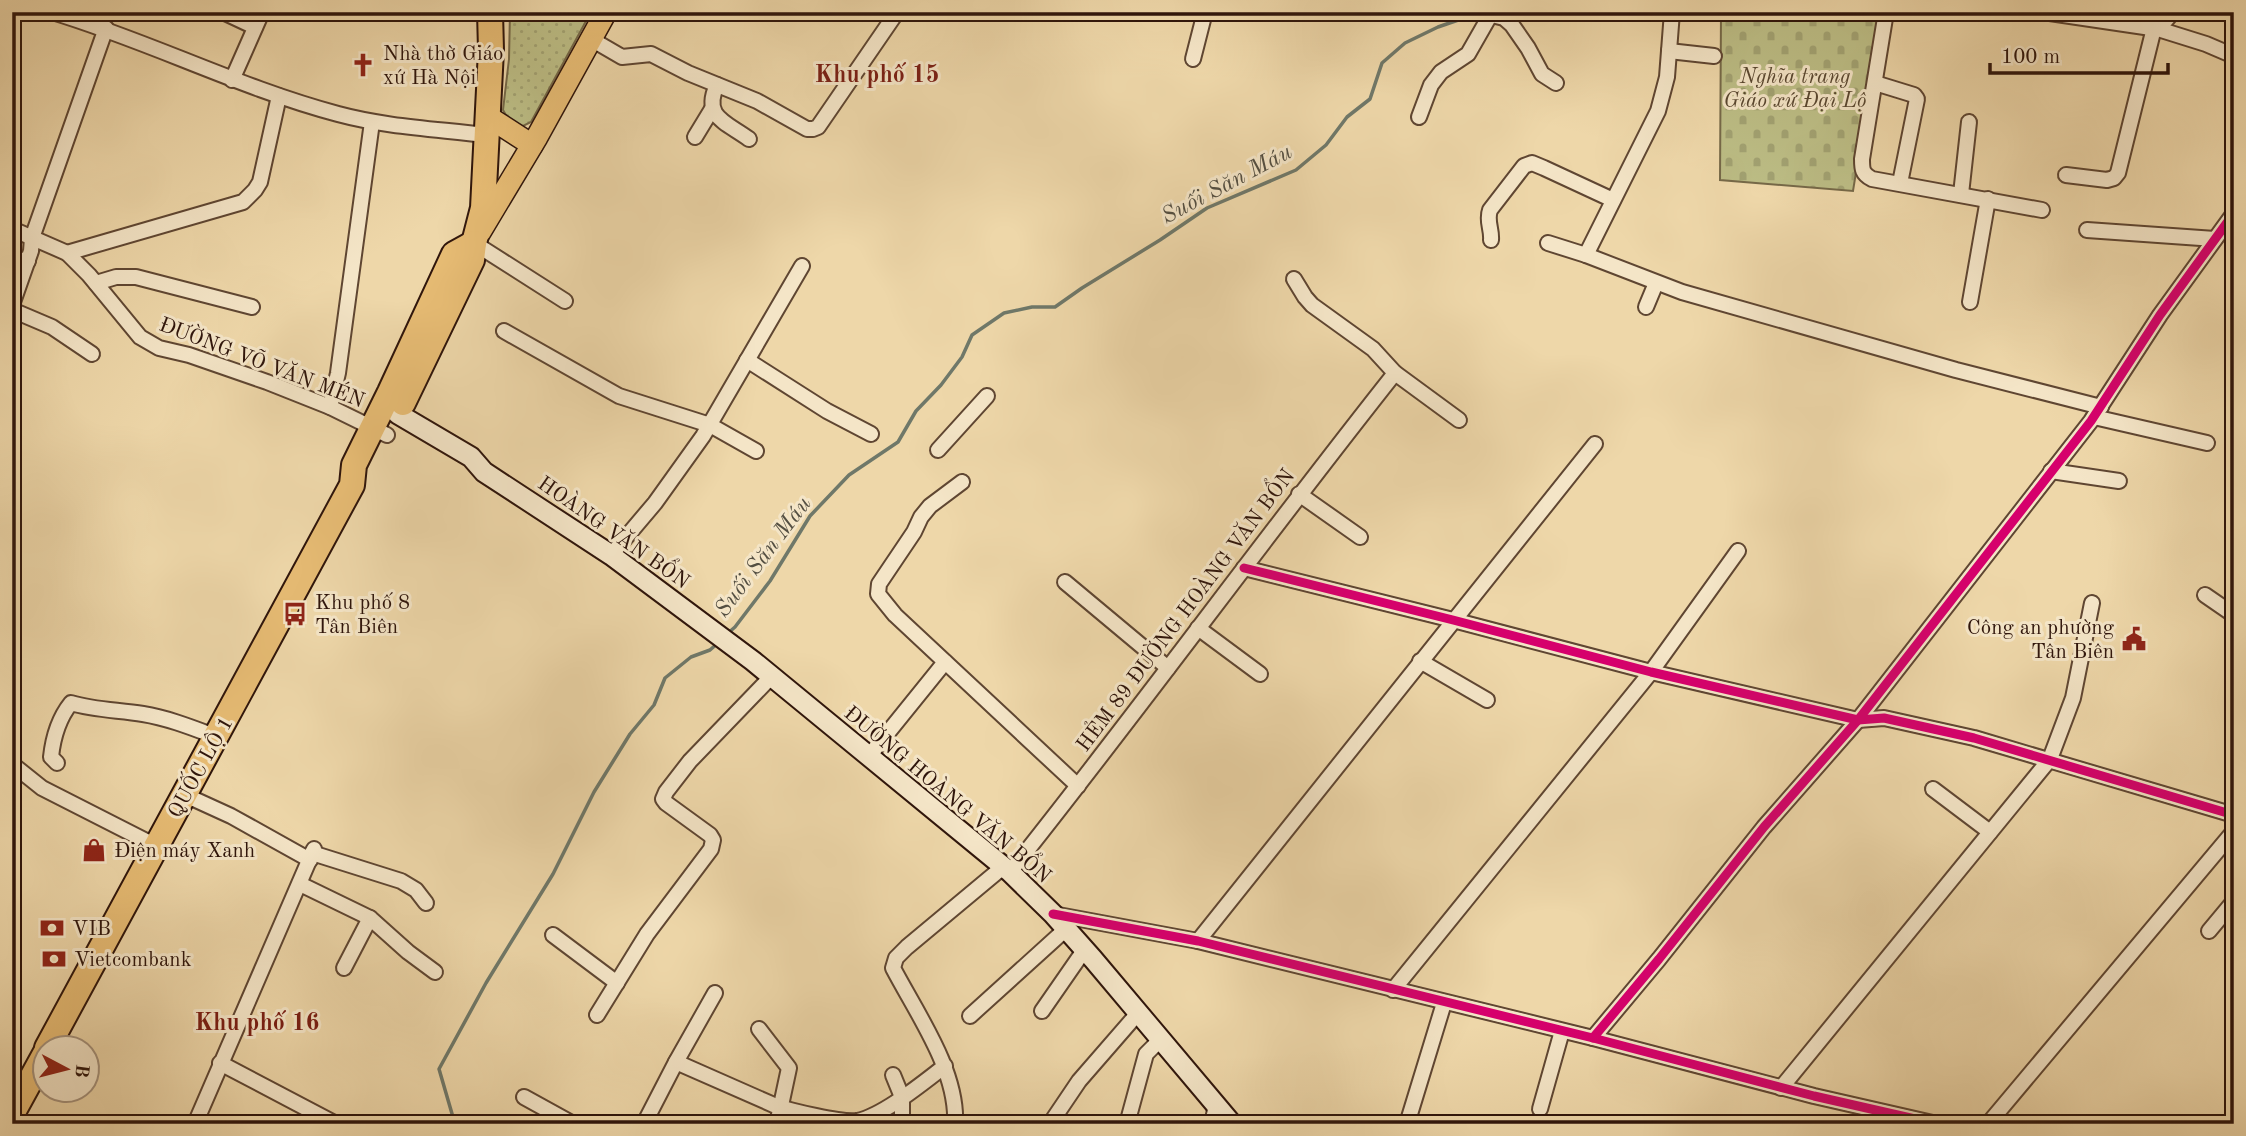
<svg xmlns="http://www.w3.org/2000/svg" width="2246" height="1136" font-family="'Old Standard TT',serif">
  <defs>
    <pattern id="cemetery-stones" width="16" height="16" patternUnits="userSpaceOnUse" patternTransform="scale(1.75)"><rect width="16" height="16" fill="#bcbd85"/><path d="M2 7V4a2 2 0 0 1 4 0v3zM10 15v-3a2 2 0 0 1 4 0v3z" fill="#a2a272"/></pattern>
    <pattern id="park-dots" width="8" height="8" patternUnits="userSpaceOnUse" patternTransform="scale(1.75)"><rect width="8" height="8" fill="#bcbd85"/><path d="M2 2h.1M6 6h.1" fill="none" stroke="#a2a272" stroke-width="1.8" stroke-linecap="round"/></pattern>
  </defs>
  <rect width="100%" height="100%" fill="#eed7a9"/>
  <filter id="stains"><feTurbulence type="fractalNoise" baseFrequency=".00286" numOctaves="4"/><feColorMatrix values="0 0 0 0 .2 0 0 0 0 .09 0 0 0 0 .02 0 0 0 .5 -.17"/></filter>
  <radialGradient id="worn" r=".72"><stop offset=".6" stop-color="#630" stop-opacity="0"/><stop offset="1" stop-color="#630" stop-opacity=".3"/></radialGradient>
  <path fill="url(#cemetery-stones)" stroke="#766948" stroke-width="2" d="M1721 12H1882L1853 191 1720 180Z"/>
  <path fill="url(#park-dots)" stroke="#766948" stroke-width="2" d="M510 12H591L531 122 523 126C515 125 506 117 503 110L509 59Z"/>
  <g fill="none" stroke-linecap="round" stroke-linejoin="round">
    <g stroke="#6f7869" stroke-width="3.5">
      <path d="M727 634 735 627 770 581 810 516 849 475 898 442 916 411 941 385 962 357 972 335 1004 313 1032 307H1055L1082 288 1160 240 1207 208 1296 170 1326 145 1347 117 1370 99 1382 63 1405 43 1438 27 1464 18 1472 12"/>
      <path d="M455 1124 439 1069 486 983 553 874 594 792 630 734 654 705 665 678 691 657 710 650 719 642"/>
    </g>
    <g stroke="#5f4632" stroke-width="18">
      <g id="street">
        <path d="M52 12C149 41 240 88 338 114 386 127 437 129 486 135"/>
        <path d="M223 12 255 27"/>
        <path d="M1886 12 1862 159C1862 169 1862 174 1872 179L2042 210"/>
        <path d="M2043 12 2158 29 2206 44 2234 56"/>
        <path d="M1492 15 1504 18 1512 25 1528 48 1542 74 1556 83"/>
        <path d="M2158 29 2173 12"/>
        <path d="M591 39 622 57 651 54 688 73 757 101 807 129H813L818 127 897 12"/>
        <path d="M1669 51 1714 56"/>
        <path d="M1193 59 1205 12"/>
        <path d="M232 80 262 12"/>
        <path d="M1875 83 1914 95 1917 99 1900 183"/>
        <path d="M717 85C702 117 726 122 749 139"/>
        <path d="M1419 117 1431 85 1441 72 1468 54 1492 12"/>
        <path d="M695 137 712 109"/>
        <path d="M2066 175 2107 180 2114 178 2118 173 2154 28"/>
        <path d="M1961 194 1969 122"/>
        <path d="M12 229 67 253 89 275 140 337 159 348 189 355 267 382 330 407 387 435"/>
        <path d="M2087 230 2215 239"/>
        <path d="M1491 240C1492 229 1486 221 1490 210L1524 166 1532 163 1544 168 1613 200"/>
        <path d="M474 243 565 301"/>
        <path d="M1548 243 1586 255 1682 292 1956 370 2101 407"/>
        <path d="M67 253 243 202 255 190 260 182 279 96"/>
        <path d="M1586 255 1658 111 1667 77 1672 12"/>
        <path d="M12 258 28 261"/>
        <path d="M1294 279 1305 297 1312 305 1373 349 1395 373 1459 420"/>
        <path d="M96 283 116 277H136L252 307"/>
        <path d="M1970 302 1988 199"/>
        <path d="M12 305 31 251 32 238 106 28"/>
        <path d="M1646 307 1656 283"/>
        <path d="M12 310 52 327 92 354"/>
        <path d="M504 331 619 396 710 425 756 451"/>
        <path d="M747 360 827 411 871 434"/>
        <path d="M330 407 338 373 372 122"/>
        <path d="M2094 417 2207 443"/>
        <path d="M938 450 987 396"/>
        <path d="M2051 471 2119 481"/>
        <path d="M962 482 930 506 921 517 914 532 879 584 878 594 895 615 1078 786"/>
        <path d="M1299 494 1360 537"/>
        <path d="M611 555 655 503 703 436 802 266"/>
        <path d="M1244 568 1453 620 1651 672 1858 720 1884 718 1974 738 2234 815"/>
        <path d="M1065 582 1168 668"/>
        <path d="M2205 595 2234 615"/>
        <path d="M1198 628 1260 674"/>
        <path d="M1420 661 1487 700"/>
        <path d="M869 756 945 662"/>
        <path d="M57 763 51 757C53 738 59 718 71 703 94 710 118 710 143 714 168 718 193 728 217 737"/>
        <path d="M12 764 42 788 156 846"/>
        <path d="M1933 789 1990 832"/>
        <path d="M185 795 231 816 310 860"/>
        <path d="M312 853 401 881 416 890 426 903"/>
        <path d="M1010 872C1141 708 1264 538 1395 373"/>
        <path d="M300 884 370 918 408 952 435 972"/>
        <path d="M1053 914 1198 941 1593 1038 1814 1096 1937 1124"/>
        <path d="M2209 931 2234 901"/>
        <path d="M553 935 617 983"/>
        <path d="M1198 941 1595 444"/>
        <path d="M344 968 370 918"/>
        <path d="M1393 990 1651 672 1738 551"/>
        <path d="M1042 1011 1085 949"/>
        <path d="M597 1015 647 934 711 849 713 840 710 835 666 803 663 799 666 792 690 761 772 676"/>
        <path d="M970 1016 1066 929"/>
        <path d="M759 1029 789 1068 777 1124"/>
        <path d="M1593 1038 1659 959 1764 827 1858 720 2091 421 2160 315 2234 213"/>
        <path d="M676 1062 776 1106C792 1111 841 1123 857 1121 883 1116 924 1082 945 1066"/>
        <path d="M220 1063 336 1124"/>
        <path d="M893 1075 902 1097V1124"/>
        <path d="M1781 1088 2050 759 2073 698 2092 603"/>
        <path d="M524 1097 573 1124"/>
        <path d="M1540 1109 1562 1031"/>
        <path d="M195 1124 314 849"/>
        <path d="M644 1124 676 1062 715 993"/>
        <path d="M955 1124C958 1071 917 1014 893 968L896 958 907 947 1003 867"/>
        <path d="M1050 1124 1079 1081 1139 1012"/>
        <path d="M1127 1124 1146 1054 1161 1039"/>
        <path d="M1212 1124 1216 1105"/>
        <path d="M1407 1124 1444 1003"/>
        <path d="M1988 1124 2234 831"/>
      </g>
    </g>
    <g stroke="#2f150b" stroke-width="23">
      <path id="secondary" d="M398 414 471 457 484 472 611 555 753 661 1010 872 1053 914 1093 959 1232 1124"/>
    </g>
    <g stroke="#2f150b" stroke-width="24">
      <g id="primary">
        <path d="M487 116 532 145"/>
        <path d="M480 232 537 137 606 12"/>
      </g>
    </g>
    <g stroke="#2f150b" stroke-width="28">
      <g id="highway">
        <path d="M403 403 472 260 474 243 483 208 491 50 490 12"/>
        <path d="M47 1048 352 485 354 465 390 392 454 254 474 243"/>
        <path d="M12 1114 46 1052"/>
      </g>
    </g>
    <use href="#street" stroke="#f4e5c7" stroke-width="14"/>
    <use href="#secondary" stroke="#f4e5c7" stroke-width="19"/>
    <use href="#primary" stroke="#e7bc74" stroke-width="21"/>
    <use href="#highway" stroke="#e7bc74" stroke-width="24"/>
    <g stroke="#f4e5c7" stroke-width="13">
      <g id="cycleway">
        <path d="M1244 568 1453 620 1651 672 1858 720 1884 718 1974 738 2234 815"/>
        <path d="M1053 914 1198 941 1593 1038 1814 1096 1937 1124"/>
        <path d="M1593 1038 1659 959 1764 827 1858 720 2091 421 2160 315 2234 213"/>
      </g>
    </g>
    <use href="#cycleway" stroke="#d6006c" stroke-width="9"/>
  </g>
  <defs>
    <g id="church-bare" transform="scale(1.89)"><path d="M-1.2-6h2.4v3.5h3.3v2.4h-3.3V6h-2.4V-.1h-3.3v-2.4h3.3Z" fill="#8f2418" stroke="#f4e5c7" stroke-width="2.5" paint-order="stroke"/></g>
    <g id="bus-bare" transform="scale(1.89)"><path d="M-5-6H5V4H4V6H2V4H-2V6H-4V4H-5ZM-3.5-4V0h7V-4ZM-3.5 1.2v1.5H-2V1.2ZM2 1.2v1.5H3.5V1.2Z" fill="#8f2418" stroke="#f4e5c7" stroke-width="2.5" paint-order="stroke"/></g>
    <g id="civic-bare" transform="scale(1.89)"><path d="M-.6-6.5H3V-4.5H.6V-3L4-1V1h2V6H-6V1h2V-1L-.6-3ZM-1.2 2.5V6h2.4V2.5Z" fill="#8f2418" stroke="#f4e5c7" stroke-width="2.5" paint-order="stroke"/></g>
    <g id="shop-bare" transform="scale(1.89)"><path d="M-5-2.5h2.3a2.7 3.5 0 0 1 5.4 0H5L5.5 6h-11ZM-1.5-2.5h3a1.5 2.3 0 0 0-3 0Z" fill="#8f2418" stroke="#f4e5c7" stroke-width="2.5" paint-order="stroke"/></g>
    <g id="bank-bare" transform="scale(1.89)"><path d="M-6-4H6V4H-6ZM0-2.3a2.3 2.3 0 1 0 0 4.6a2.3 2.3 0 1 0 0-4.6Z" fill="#8f2418" stroke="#f4e5c7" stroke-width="2.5" paint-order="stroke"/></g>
  </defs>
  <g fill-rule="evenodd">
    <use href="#church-bare" x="363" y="65"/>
    <use href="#bus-bare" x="295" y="614"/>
    <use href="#civic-bare" x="2134" y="639"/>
    <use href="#shop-bare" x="94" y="850"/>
    <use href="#bank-bare" x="52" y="928"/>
    <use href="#bank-bare" x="54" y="959"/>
  </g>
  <g text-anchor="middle" stroke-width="6" stroke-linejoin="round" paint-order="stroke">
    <g font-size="21" fill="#2f150b" stroke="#f4e5c7" text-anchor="start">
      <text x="383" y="60">Nhà thờ Giáo<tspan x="383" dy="24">xứ Hà Nội</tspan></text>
      <text x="315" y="609">Khu phố 8<tspan x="315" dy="24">Tân Biên</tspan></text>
      <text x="2114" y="634" text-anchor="end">Công an phường<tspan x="2114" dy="24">Tân Biên</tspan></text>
      <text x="114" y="857">Điện máy Xanh</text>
      <text x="72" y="935">VIB</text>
      <text x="74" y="966">Vietcombank</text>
    </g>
    <g font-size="21" font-style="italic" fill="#594730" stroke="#f4e5c7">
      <text x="1795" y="83">Nghĩa trang<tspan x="1795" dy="24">Giáo xứ Đại Lộ</tspan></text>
    </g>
    <g font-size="21" fill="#2f150b" stroke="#f4e5c7">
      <text transform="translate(262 362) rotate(21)" y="7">ĐƯỜNG VÕ VĂN MÉN</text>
      <text transform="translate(614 532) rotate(35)" y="7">HOÀNG VĂN BỔN</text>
      <text transform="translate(1185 610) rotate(-53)" y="7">HẺM 89 ĐƯỜNG HOÀNG VĂN BỔN</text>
      <text transform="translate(200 767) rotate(-61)" y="7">QUỐC LỘ 1</text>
      <text transform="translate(948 794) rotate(40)" y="7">ĐƯỜNG HOÀNG VĂN BỔN</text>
    </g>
    <g font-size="23" font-style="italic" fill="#544f42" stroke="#f4e5c7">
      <text transform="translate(1226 183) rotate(-28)" y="8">Suối Săn Máu</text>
      <text transform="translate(762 556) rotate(-53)" y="8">Suối Săn Máu</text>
    </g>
    <g font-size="24" font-weight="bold" fill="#7a1f14" stroke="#f4e5c7">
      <text x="877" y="82">Khu phố 15</text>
      <text x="257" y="1030">Khu phố 16</text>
    </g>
  </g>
  <rect width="2246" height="1136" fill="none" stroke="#eed7a9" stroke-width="42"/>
  <rect x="14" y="14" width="2218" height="1108" fill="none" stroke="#2f150b" stroke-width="3.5"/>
  <rect x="21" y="21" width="2204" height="1094" fill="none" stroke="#2f150b" stroke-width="2"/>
  <g transform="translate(66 1069) rotate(97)"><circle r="33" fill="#f4e5c7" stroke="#a5927c" stroke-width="2"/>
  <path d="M0-5L12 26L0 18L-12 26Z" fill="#8f2418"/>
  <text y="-10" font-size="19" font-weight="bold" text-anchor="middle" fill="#2f150b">B</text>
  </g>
  <path d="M1990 63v10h178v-10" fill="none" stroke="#2f150b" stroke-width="3.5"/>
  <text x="2001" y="63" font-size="21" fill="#2f150b" stroke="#f4e5c7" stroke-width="5" paint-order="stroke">100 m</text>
  <rect width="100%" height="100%" filter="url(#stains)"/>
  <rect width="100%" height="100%" fill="url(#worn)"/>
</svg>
